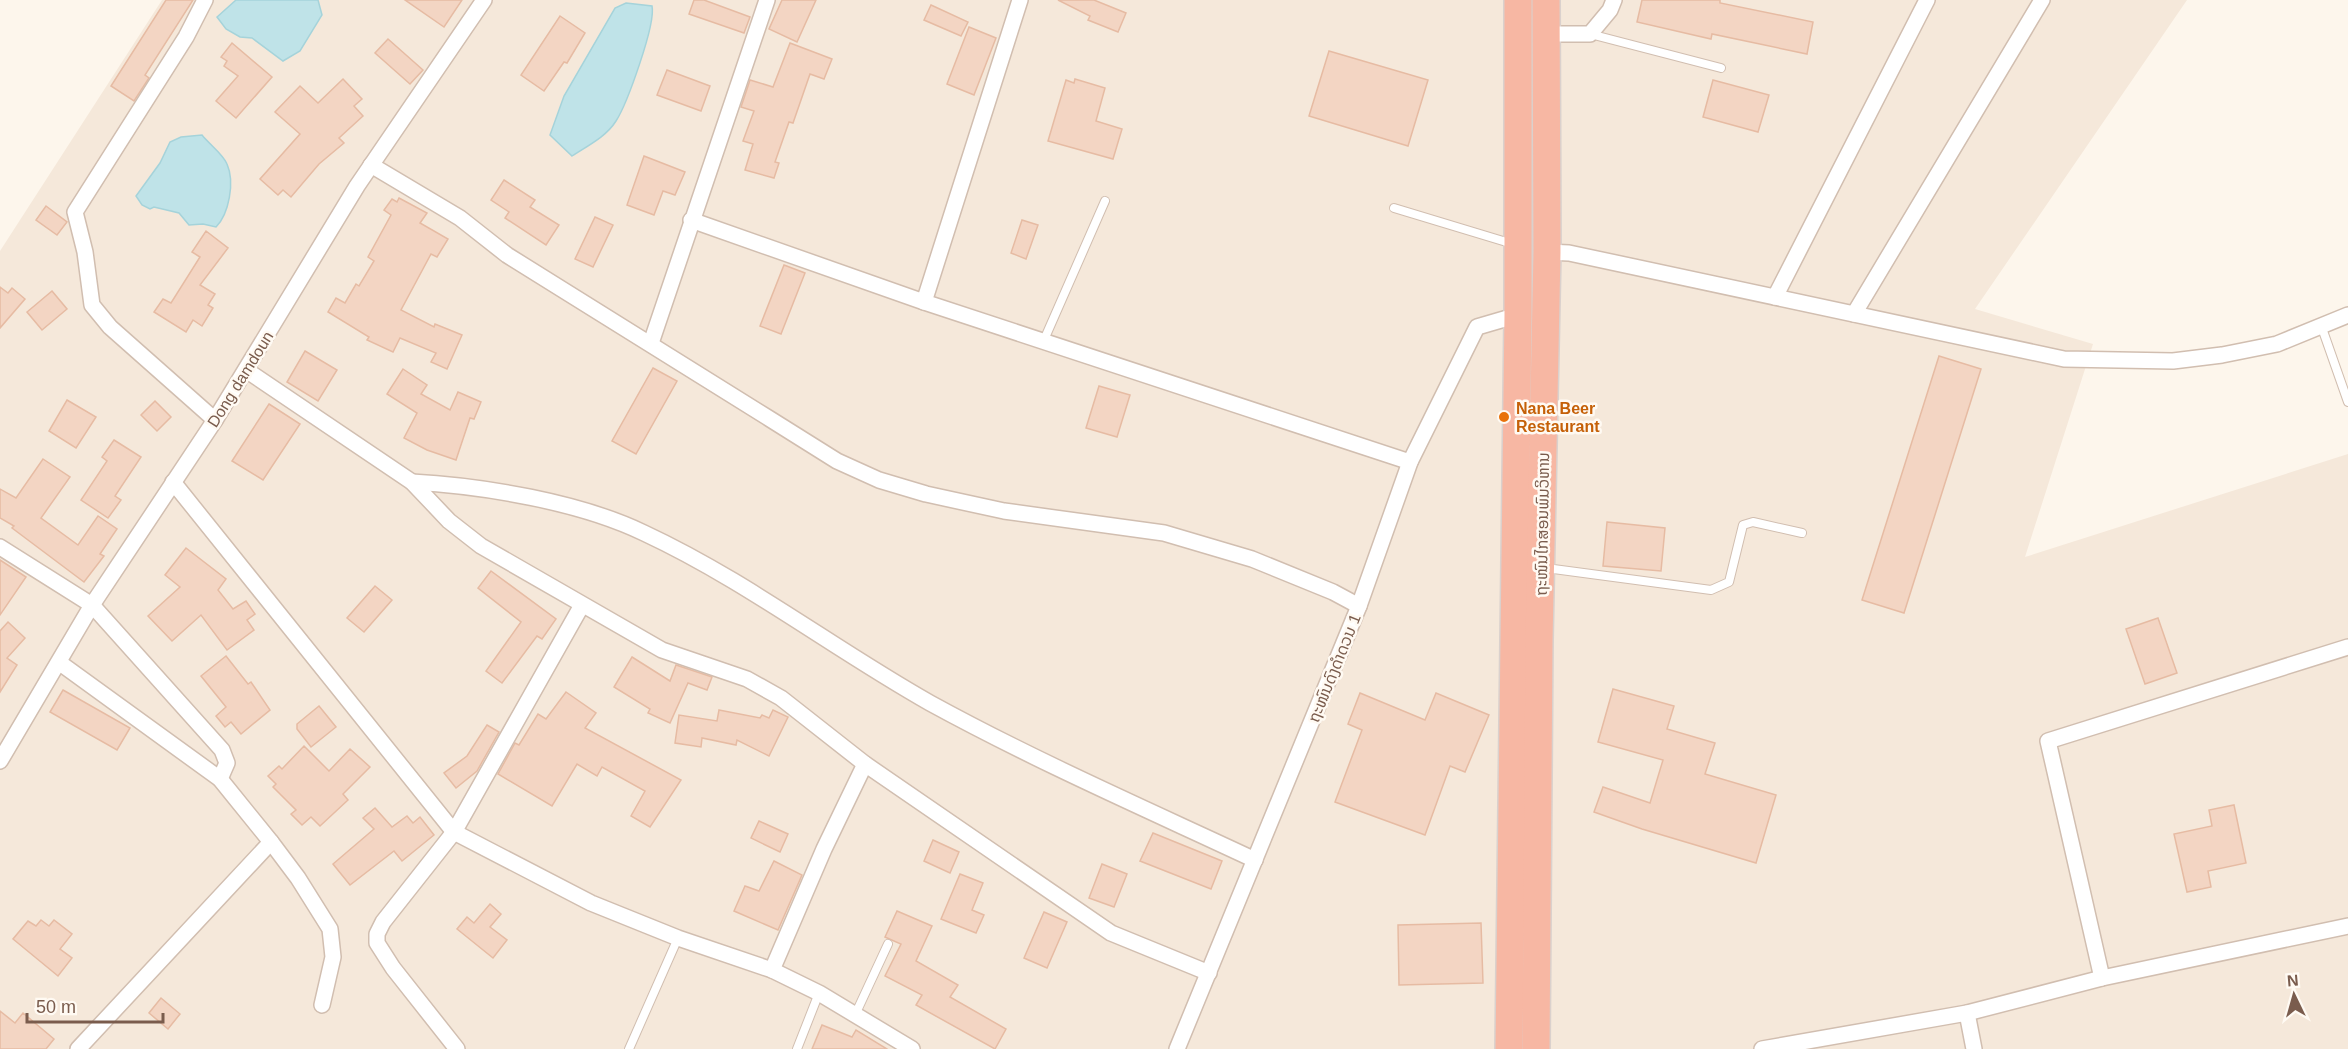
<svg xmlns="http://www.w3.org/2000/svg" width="2348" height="1049" font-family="Helvetica,'Noto Sans Lao',sans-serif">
  <rect width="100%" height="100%" fill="#fdf6ec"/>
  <path fill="#f5e8da" d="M162 0H2187L1975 309 2093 344 2025 557 2348 454V1049H0V251Z"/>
  <g fill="#bfe3e8" stroke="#a5d3da" stroke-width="1.5">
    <path d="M236 0H318L322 15 300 51 283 61 252 38 240 37 226 29 217 17Z"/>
    <path d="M626 3 652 6C656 24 627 104 616 121 606 137 587 146 572 156L550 135 564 96 615 8Z"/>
    <path d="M202 135C209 144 223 154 227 164 235 182 229 214 216 227L203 224 189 225 179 213 154 207 150 209 142 205 136 196 160 163 170 142 181 137Z"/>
  </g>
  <g fill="#f3d5c3" stroke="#e6bba3" stroke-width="1.5">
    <path d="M166 0H193L145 75 149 78 134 101 111 86Z"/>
    <path d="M405 0H462L444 27Z"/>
    <path d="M694 0H704L750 17 744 33 689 14Z"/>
    <path d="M782 0H816L797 42 769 29Z"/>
    <path d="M1058 0H1094L1126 13 1118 32 1088 20 1090 16Z"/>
    <path d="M1642 0H1720V3L1813 22 1807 54 1712 34 1711 39 1637 22Z"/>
    <path d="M931 5 968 22 961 36 924 20Z"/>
    <path d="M560 16 585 33 567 63 564 62 544 91 521 75Z"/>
    <path d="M969 27 996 38 974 95 947 84Z"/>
    <path d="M388 39 423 70 410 84 375 53Z"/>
    <path d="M232 43 272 77 236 118 216 101 238 76 224 66 227 61 221 57Z"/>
    <path d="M790 43 832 59 824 79 810 74 793 123 789 122 775 162 779 163 774 178 745 170 753 144 743 141 754 111 741 107 750 80 773 87Z"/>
    <path d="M1329 51 1428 80 1408 146 1309 116Z"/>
    <path d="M667 70 710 86 701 111 657 95Z"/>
    <path d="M343 79 362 99 354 106 363 116 339 138 344 143 319 164 291 197 283 190 278 195 260 179 300 134 275 112 300 86 318 103Z"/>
    <path d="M1075 79 1105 88 1096 121 1122 129 1113 159 1048 141 1066 80 1074 83Z"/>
    <path d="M1713 80 1769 95 1758 132 1703 117Z"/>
    <path d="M644 156 685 172 675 195 663 191 654 215 627 205Z"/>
    <path d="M504 180 535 200 530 207 559 225 546 245 505 218 509 212 491 200Z"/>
    <path d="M399 198 427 213 420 223 448 239 437 257 431 254 401 310 434 327 435 324 462 335 447 369 431 362 436 353 400 338 393 352 367 340 369 337 328 312 336 298 345 303 356 284 359 286 374 261 368 257 391 215 384 210 392 199 397 202Z"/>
    <path d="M46 206 67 222 57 235 36 220Z"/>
    <path d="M595 217 613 225 593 267 575 259Z"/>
    <path d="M1022 220 1038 225 1026 259 1011 253Z"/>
    <path d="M206 231 228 248 200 285 215 294 208 305 213 308 202 326 193 320 186 332 154 312 163 299 171 303 200 257 192 252Z"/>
    <path d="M784 265 805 273 781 334 760 326Z"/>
    <path d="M0 287 8 293 12 288 25 299 0 328Z"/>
    <path d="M52 291 67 309 42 330 27 312Z"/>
    <path d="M305 351 337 370 318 401 287 382Z"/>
    <path d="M1939 356 1981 369 1904 613 1862 600Z"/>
    <path d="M653 368 677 381 636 454 612 441Z"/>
    <path d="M403 369 427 385 421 394 450 410 458 392 481 402 474 419 470 418 456 460 427 450 404 438 417 413 387 394Z"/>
    <path d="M1099 386 1130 395 1117 437 1086 428Z"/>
    <path d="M67 400 96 417 76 448 49 431Z"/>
    <path d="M155 401 171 417 157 431 141 415Z"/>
    <path d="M269 404 300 424 263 480 232 461Z"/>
    <path d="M114 440 141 457 115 496 121 500 108 518 81 500 107 461 102 457Z"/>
    <path d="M43 459 70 477 41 518 78 545 98 516 117 529 100 554 104 556 84 582 12 528 14 526 0 518V489L16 498Z"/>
    <path d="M1607 522 1665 528 1661 571 1603 566Z"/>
    <path d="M186 548 226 579 218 590 233 609 246 601 255 614 247 620 254 630 227 650 201 615 172 641 148 616 180 587 165 575Z"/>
    <path d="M0 560 26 577 0 615Z"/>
    <path d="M491 571 556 619 542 639 537 636 502 683 486 671 521 622 478 588Z"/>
    <path d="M375 586 392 600 364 632 347 618Z"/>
    <path d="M2158 618 2177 673 2145 684 2126 629Z"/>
    <path d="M8 622 25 638 7 658 17 665 0 692V631Z"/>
    <path d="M226 656 248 684 251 682 270 710 241 734 231 722 225 727 216 716 226 707 201 676Z"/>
    <path d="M632 657 670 681 676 665 712 677 707 690 688 683 670 723 648 713 650 709 614 687Z"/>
    <path d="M1613 689 1674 706 1667 729 1715 743 1705 774 1776 795 1756 863 1642 829 1594 812 1603 787 1650 803 1663 760 1598 742Z"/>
    <path d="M63 690 130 728 117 750 50 712Z"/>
    <path d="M566 692 596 713 585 728 681 780 650 827 631 816 645 791 602 767 597 776 577 764 552 806 498 774 515 743 519 745 538 714 546 719Z"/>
    <path d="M1360 693 1425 720 1436 693 1489 715 1465 772 1450 766 1425 835 1335 802 1362 730 1348 724Z"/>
    <path d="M319 706 336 727 311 747 297 729V724Z"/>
    <path d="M719 710 760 718 762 715 769 718 773 710 788 717 769 756 737 740 736 745 702 738 701 747 675 743 679 715 717 721Z"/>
    <path d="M487 725 499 732 477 771 456 788 444 773 467 756Z"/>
    <path d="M304 746 329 771 350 749 370 767 343 794 348 800 320 826 311 817 302 825 291 814 296 810 273 787 276 784 268 776 279 766 282 769Z"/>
    <path d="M2234 805 2246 863 2208 871 2211 887 2187 892 2174 834 2212 826 2209 810Z"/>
    <path d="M375 808 392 827 407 816 413 823 420 817 434 835 402 861 394 851 350 885 333 864 374 829 363 818Z"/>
    <path d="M759 821 788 834 780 852 751 838Z"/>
    <path d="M1153 833 1222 861 1211 889 1140 861Z"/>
    <path d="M933 840 959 852 950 873 924 861Z"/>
    <path d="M774 861 802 875 778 930 734 911 745 886 759 891Z"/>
    <path d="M1102 864 1127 874 1114 907 1089 898Z"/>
    <path d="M960 874 983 883 972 910 984 915 976 933 941 919Z"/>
    <path d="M490 904 501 914 490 927 507 940 493 958 457 929 467 917 474 923Z"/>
    <path d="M897 911 932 926 916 961 958 985 950 997 1006 1029 995 1049 916 1005 922 995 885 976 901 944 885 937Z"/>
    <path d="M1044 912 1067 922 1047 968 1024 958Z"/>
    <path d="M41 920 49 926 54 920 72 934 60 949 72 958 58 976 13 939 28 921 36 926Z"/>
    <path d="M1481 923 1483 983 1399 985 1398 925Z"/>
    <path d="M161 998 180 1014 168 1029 149 1013Z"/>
    <path d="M0 1011 15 1023 23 1013 54 1039 46 1049H0Z"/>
    <path d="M822 1025 852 1037 856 1030 887 1049H812Z"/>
  </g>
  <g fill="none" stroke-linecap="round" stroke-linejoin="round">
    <g stroke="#d1beb0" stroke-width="10">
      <g id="lane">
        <path d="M1590 34 1721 68"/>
        <path d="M1394 208 1513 244"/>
        <path d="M2322 328 2348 402"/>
        <path d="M1044 340 1105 201"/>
        <path d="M1546 568 1711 590 1729 582 1743 525 1753 522 1802 533"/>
        <path d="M855 1015 888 944"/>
        <path d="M629 1049 678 938"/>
        <path d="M797 1049 819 993"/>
      </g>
    </g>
    <g stroke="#d1beb0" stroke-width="18">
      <g id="street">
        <path d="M205 0 186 37 75 212 85 252 92 305 110 327 215 420"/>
        <path d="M1546 34H1590L1610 10 1614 0"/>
        <path d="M371 165 460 218 507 255 770 419 837 461 879 480 926 494 1004 511 1164 533 1252 559 1333 592 1359 606"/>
        <path d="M691 220 924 302 1410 462"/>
        <path d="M1547 252 1569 253 2064 359 2173 361 2222 355 2277 344 2348 315"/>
        <path d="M1775 297 1927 0"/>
        <path d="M924 302 1020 0"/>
        <path d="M1854 314 2042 0"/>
        <path d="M651 343 767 0"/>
        <path d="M246 370 412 482 449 521 481 546 662 650 747 679 781 698 865 764 1111 933 1209 973"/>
        <path d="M173 482 454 832 591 903 678 938 772 970 819 993 912 1049"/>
        <path d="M412 482C484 486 580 502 644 533 745 580 834 649 930 703 1036 761 1146 809 1255 860"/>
        <path d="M0 547 92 605 222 750 227 763 220 779"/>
        <path d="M60 663 220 779 271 842 298 878 330 929 333 957 322 1005"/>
        <path d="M0 761 92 605 215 420 357 186 484 0"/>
        <path d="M772 970 824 849 865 764"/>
        <path d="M2102 978 2048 741 2348 647"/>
        <path d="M1967 1013 1974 1049"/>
        <path d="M78 1049 271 842"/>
        <path d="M457 1049 393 968 377 943V934L383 922 454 832 582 605"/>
        <path d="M1177 1049 1359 606 1410 462 1477 327 1518 315"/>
        <path d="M1762 1049 1967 1013 2102 978 2348 926"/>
      </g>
    </g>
    <g stroke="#dad1cd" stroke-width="30">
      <g id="highway">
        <path d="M1509 1049 1518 315V0"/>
        <path d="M1536 1049 1539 640 1547 252 1546 0"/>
      </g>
    </g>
    <use href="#lane" stroke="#fff" stroke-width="8"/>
    <use href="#street" stroke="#fff" stroke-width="15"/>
    <use href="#highway" stroke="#f7b7a3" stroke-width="27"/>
  </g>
  <circle fill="#e8710a" stroke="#fffaf3" stroke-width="2" cx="1504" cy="417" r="6"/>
  <g text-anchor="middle" stroke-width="5" stroke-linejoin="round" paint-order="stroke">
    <g font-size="16" fill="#7a5c4d" stroke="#fffaf3">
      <text transform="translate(240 379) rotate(-58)" y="6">Dong damdoun</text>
      <text transform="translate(1542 524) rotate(-89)" y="6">ຖະໜົນໄກສອນພົມວິຫານ</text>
      <text transform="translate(1334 668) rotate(-68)" y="6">ຖະໜົນດົງດຳດວນ 1</text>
    </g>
    <g font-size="16" font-weight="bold" fill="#c56008" stroke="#fffaf3" text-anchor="start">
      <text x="1516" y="414">Nana Beer<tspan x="1516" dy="18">Restaurant</tspan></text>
    </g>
  </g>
  <g transform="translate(2294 995) rotate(355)" stroke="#fffaf3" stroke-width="4.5" paint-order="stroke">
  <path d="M0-4.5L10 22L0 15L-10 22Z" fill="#7a5c4d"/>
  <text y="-9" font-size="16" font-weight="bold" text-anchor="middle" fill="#7a5c4d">N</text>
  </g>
  <path d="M27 1013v9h136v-9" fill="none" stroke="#7a5c4d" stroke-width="3"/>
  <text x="36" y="1013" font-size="18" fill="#7a5c4d" stroke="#fffaf3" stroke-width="4.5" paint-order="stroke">50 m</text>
</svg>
